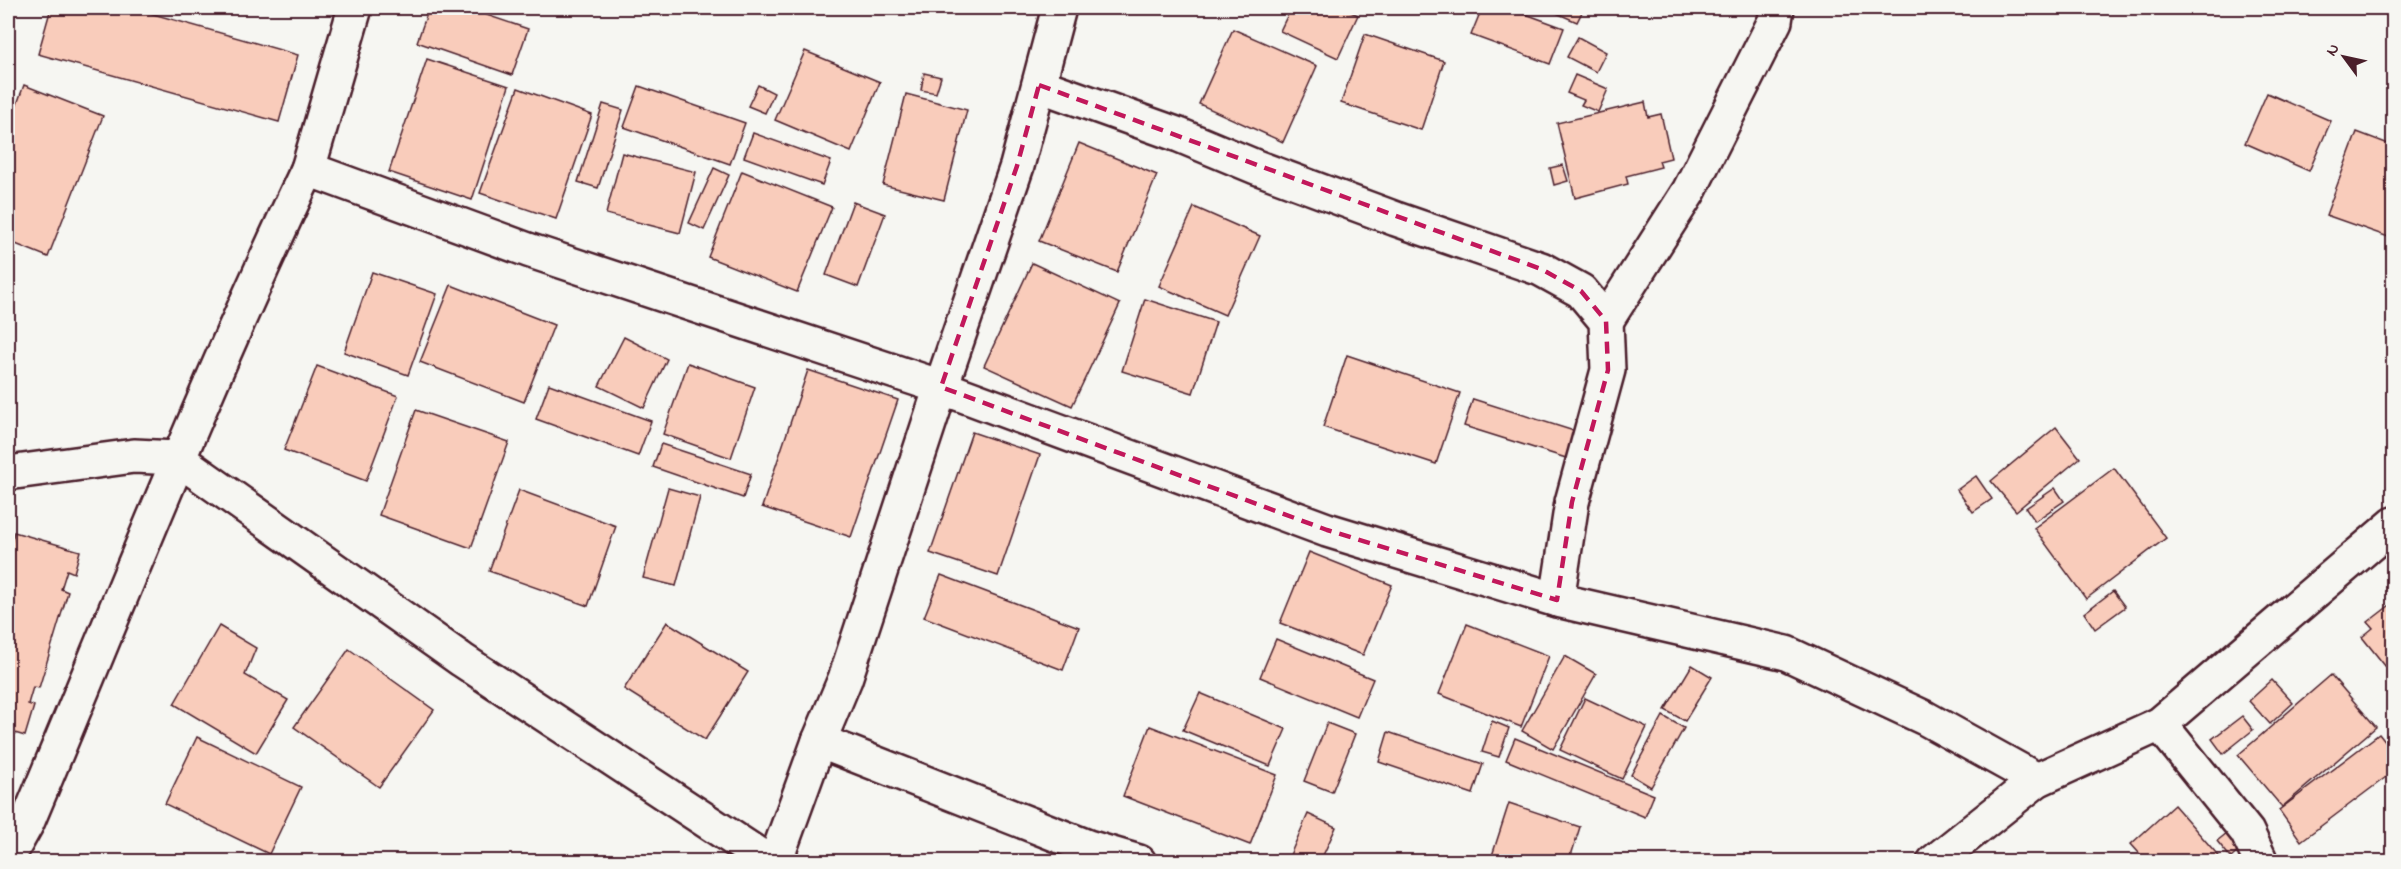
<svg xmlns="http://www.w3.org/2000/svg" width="2401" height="869" font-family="'Indie Flower',sans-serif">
  <rect width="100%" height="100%" fill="#f6f6f2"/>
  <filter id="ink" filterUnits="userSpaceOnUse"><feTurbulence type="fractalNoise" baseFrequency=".0167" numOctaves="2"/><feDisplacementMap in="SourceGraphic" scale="12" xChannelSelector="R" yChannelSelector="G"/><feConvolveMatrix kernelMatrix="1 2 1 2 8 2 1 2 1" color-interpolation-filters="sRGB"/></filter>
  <g filter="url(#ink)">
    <g fill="#f9ccbb" stroke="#4a1f2b" stroke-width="1.5">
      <path d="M51 8H132L298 55 279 122 38 54Z"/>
      <path d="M429 8H466L528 29 512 75 417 42Z"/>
      <path d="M1291 8H1341L1358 15 1338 58 1280 31Z"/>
      <path d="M1482 8H1509L1564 28 1550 64 1471 35Z"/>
      <path d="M1545 8H1584L1577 22Z"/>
      <path d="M1233 29 1317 66 1283 142 1199 104Z"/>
      <path d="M1365 34 1444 61 1421 130 1341 103Z"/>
      <path d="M1578 37 1606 52 1596 72 1567 57Z"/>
      <path d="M805 51 880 82 851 152 775 120Z"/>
      <path d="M427 59 509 86 472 200 389 172Z"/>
      <path d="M924 73 941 77 936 93 921 90Z"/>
      <path d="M1575 75 1608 89 1598 112 1581 105 1584 100 1567 93Z"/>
      <path d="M24 85 103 116 48 257 8 241V129Z"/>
      <path d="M758 85 774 93 765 113 748 106Z"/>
      <path d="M639 86 745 123 730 164 624 127Z"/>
      <path d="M518 88 592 115 556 219 480 193Z"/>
      <path d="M2267 93 2331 121 2309 171 2245 143Z"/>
      <path d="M906 94 967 110 944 200 883 185Z"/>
      <path d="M1645 102 1648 117 1661 114 1671 158 1659 161 1661 167 1626 176 1628 184 1575 198 1557 123Z"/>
      <path d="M603 104 623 110 598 188 578 182Z"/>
      <path d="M2357 132 2394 146V239L2326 215Z"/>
      <path d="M753 133 831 161 822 185 744 157Z"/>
      <path d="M1079 143 1157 175 1117 272 1039 241Z"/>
      <path d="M622 153 696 172 680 233 606 214Z"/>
      <path d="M1563 165 1568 181 1554 185 1550 168Z"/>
      <path d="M714 168 729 175 704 230 689 223Z"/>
      <path d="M742 171 832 207 797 292 708 257Z"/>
      <path d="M853 202 885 214 858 287 826 275Z"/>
      <path d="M1194 207 1260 236 1225 315 1159 286Z"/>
      <path d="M1032 263 1120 304 1072 406 984 366Z"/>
      <path d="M372 272 437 294 408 375 344 352Z"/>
      <path d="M451 285 554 325 524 402 420 362Z"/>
      <path d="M1145 299 1216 322 1193 393 1122 371Z"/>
      <path d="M624 337 667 359 644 408 599 386Z"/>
      <path d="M1347 355 1460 393 1436 464 1323 427Z"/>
      <path d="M688 363 755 387 731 458 663 434Z"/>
      <path d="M317 366 398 396 366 481 284 450Z"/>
      <path d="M808 370 898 400 851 537 762 507Z"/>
      <path d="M549 384 651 421 638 456 536 419Z"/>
      <path d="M1473 399 1574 431 1566 458 1464 426Z"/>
      <path d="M416 410 509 442 471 548 379 515Z"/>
      <path d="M2056 427 2080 458 2016 511 1991 481Z"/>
      <path d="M972 432 1040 455 998 576 930 553Z"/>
      <path d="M661 444 751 474 743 498 653 467Z"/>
      <path d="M2114 468 2166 538 2086 599 2034 528Z"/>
      <path d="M1976 476 1992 499 1973 512 1957 490Z"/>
      <path d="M668 488 700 497 676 586 643 578Z"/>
      <path d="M2055 488 2064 501 2035 521 2026 508Z"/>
      <path d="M519 490 616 526 588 606 489 571Z"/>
      <path d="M14 532 80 551 74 573 67 570 61 589 68 592 39 688 33 687 28 704 34 706 25 736 8 731V555Z"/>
      <path d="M1309 552 1392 585 1363 655 1280 623Z"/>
      <path d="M941 575 1079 627 1063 670 924 617Z"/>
      <path d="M2113 591 2125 607 2095 629 2084 613Z"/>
      <path d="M2394 602V677L2362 637 2373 628 2368 622Z"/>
      <path d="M667 622 748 672 705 740 624 689Z"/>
      <path d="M1467 624 1549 656 1521 727 1439 694Z"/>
      <path d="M219 626 256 648 245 675 288 700 256 753 174 704Z"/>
      <path d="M1276 639 1373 679 1357 717 1260 677Z"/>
      <path d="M349 649 434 710 379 787 294 727Z"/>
      <path d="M1565 656 1596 674 1553 749 1522 731Z"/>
      <path d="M1692 665 1712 677 1685 721 1665 710Z"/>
      <path d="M2331 675 2376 727 2282 807 2238 755Z"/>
      <path d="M2272 680 2293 703 2270 724 2249 701Z"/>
      <path d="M1200 693 1286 729 1270 766 1183 730Z"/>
      <path d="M1585 698 1647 727 1622 779 1560 750Z"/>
      <path d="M1663 716 1684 728 1651 787 1631 775Z"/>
      <path d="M2242 716 2253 730 2223 754 2212 739Z"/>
      <path d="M1492 721 1509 728 1499 757 1482 752Z"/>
      <path d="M1327 723 1355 734 1332 792 1304 781Z"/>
      <path d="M1150 726 1277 775 1250 845 1123 796Z"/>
      <path d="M1388 732 1483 764 1473 794 1379 762Z"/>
      <path d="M2379 734 2394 753V771L2301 841 2279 810Z"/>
      <path d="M197 737 301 787 269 854 165 804Z"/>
      <path d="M1515 738 1654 795 1645 817 1506 760Z"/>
      <path d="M1509 803 1580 827 1569 862H1490Z"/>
      <path d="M2174 805 2224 862H2147L2131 844Z"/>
      <path d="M1308 814 1336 827 1320 862H1287Z"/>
      <path d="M2227 833 2241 849 2231 858 2217 841Z"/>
    </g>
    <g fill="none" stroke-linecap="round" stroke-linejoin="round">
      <g stroke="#4a1f2b" stroke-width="38">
        <g id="minor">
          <path d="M1039 85 1179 135 1256 167 1396 219 1541 269 1581 291 1606 321 1608 370 1572 502 1557 600"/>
          <path d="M308 169 355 8"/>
          <path d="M1606 321 1689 191 1775 21 1777 8"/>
          <path d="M8 473 134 456 177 458 462 660 769 862"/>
          <path d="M2160 724 2247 832 2261 862"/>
          <path d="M819 741 1088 847 1139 862"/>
          <path d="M8 857 27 823C119 604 206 383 308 169L528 250 941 387 1327 530 1557 600 1786 653 1925 718 2037 780"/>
          <path d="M775 862 819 741 845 679 941 387 1017 166 1059 8"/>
        </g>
      </g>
      <g stroke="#4a1f2b" stroke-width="38">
        <path id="secondary" d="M1934 862 2037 780 2160 724 2394 524"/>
      </g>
      <use href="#minor" stroke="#f6f6f2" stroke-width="33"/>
      <use href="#secondary" stroke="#f6f6f2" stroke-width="33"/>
    </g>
  </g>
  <path fill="none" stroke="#c2185b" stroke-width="4.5" stroke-dasharray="12 8" stroke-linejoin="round" d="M1039 85 1541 269 1581 291 1606 321 1608 370 1572 502 1557 600 1327 530 941 387 1017 166Z"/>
  <rect width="2401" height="869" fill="none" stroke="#f6f6f2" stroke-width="30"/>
  <rect x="15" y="15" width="2371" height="839" fill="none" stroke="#4a1f2b" stroke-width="2" filter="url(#ink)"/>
  <g transform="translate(2344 57) rotate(303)" stroke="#f6f6f2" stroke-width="4.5" paint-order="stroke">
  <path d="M0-4.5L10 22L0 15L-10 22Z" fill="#4a1f2b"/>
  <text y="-9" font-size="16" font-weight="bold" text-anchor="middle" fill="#4a1f2b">N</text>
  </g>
</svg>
